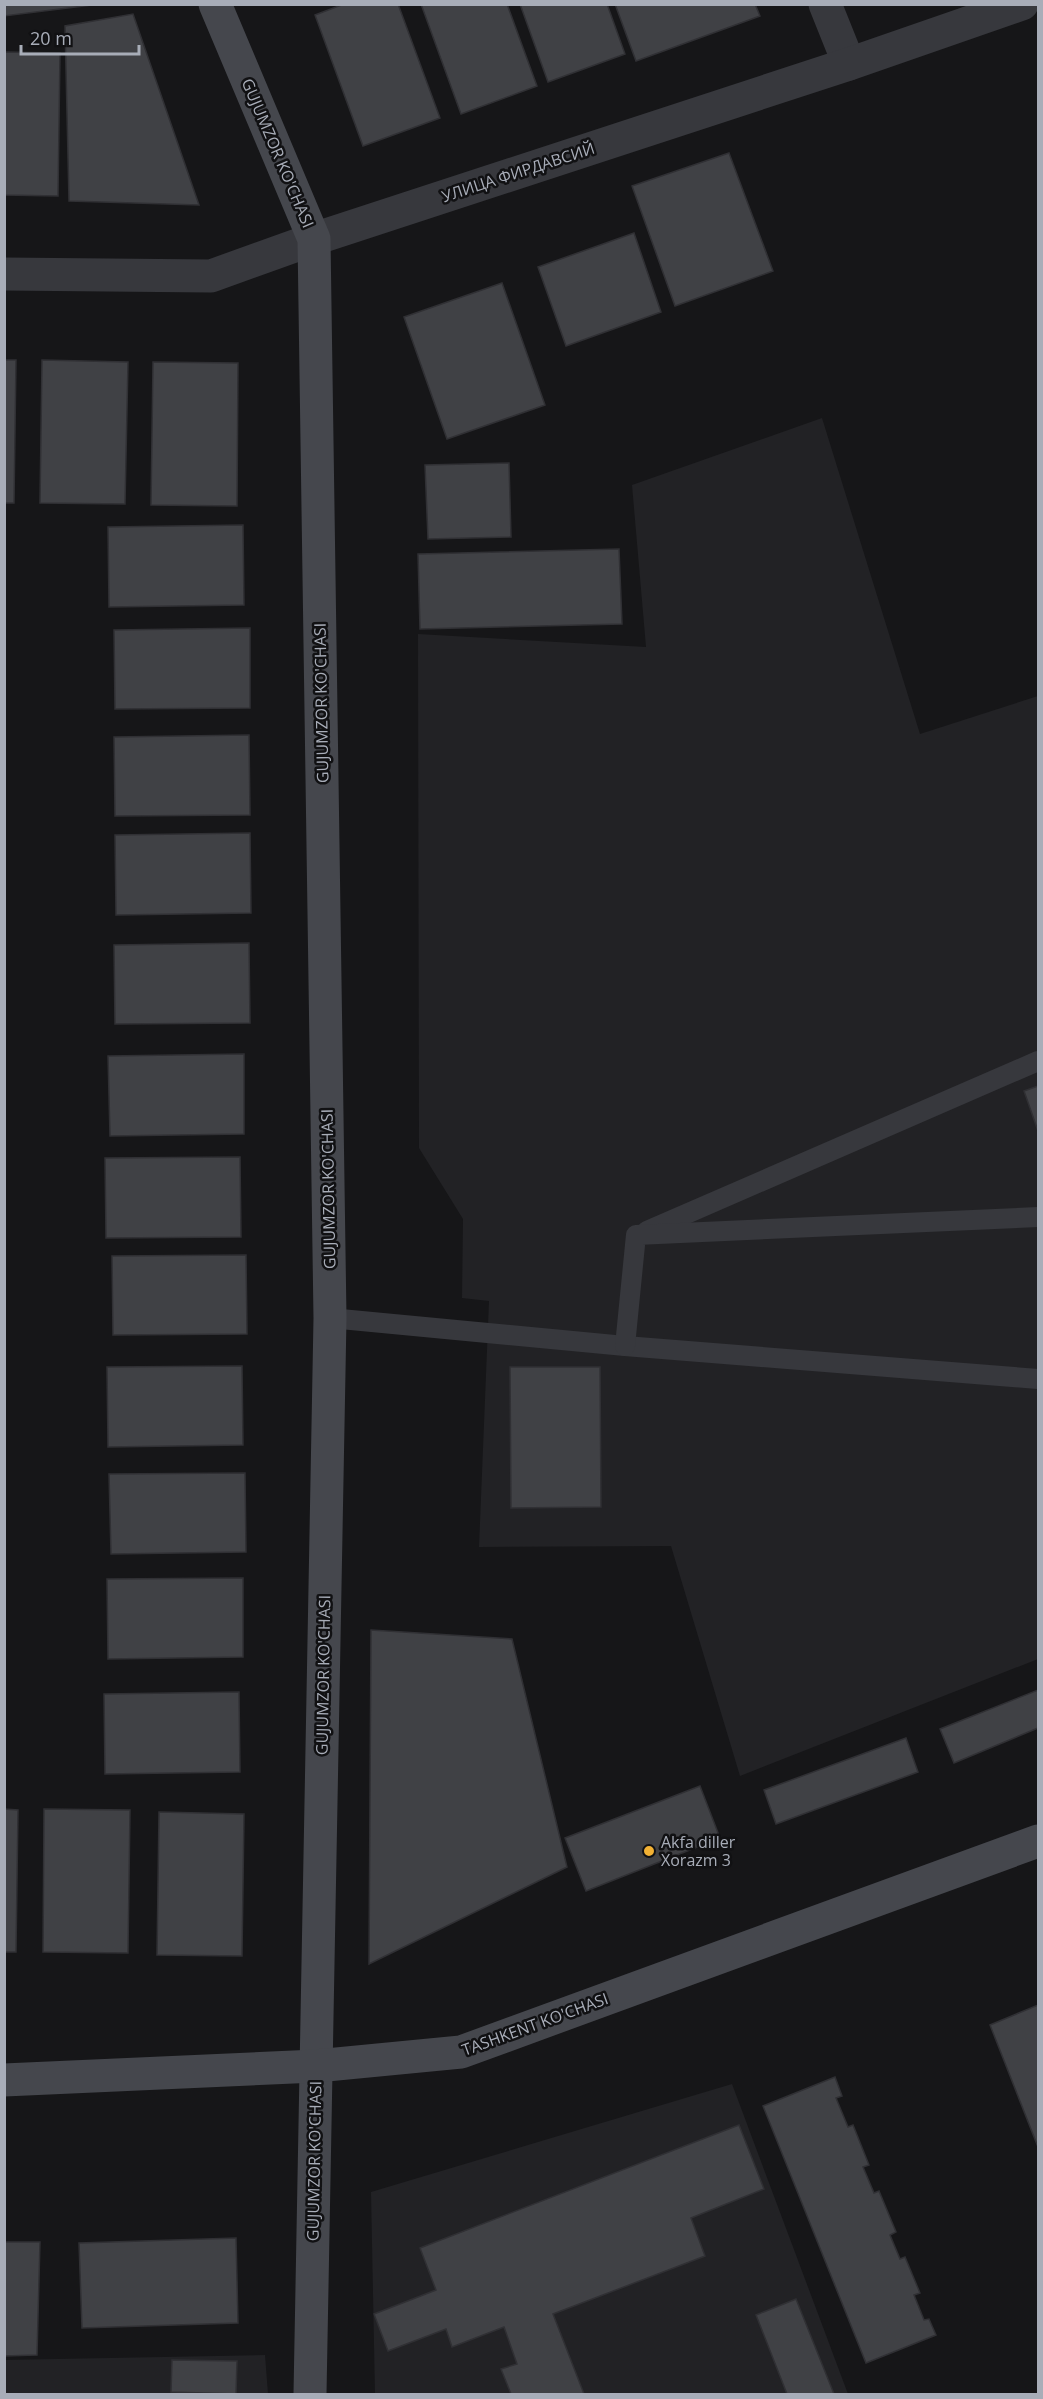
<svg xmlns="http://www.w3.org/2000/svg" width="1043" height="2399" font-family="'Open Sans',sans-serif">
  <rect width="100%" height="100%" fill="#161618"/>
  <g fill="#222225">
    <path d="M822 418 920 734 1038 696V1659L740 1776 671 1546 479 1547 489 1301 462 1298 463 1219 419 1148 418 634 646 647 632 485Z"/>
    <path d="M732 2084 848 2394H375L371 2192Z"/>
    <path d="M265 2355 268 2394H5L4 2360Z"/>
  </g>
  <g fill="#404145" stroke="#303034" stroke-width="1.5">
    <path d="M4 4H100L4 16Z"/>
    <path d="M344 4H398L440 118 363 146 315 15Z"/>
    <path d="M421 4H507L537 86 461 114Z"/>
    <path d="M520 4H607L625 54 548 82Z"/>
    <path d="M615 4H755L760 16 636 61Z"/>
    <path d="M133 14 199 205 69 201 65 26Z"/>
    <path d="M4 52 60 53 58 196 4 195Z"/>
    <path d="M729 153 773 271 675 306 632 186Z"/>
    <path d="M634 233 661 312 566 346 538 267Z"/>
    <path d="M502 283 545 405 447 439 404 317Z"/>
    <path d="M4 360H16L14 503H4Z"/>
    <path d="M42 360 128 362 125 504 40 503Z"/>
    <path d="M153 362 238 363 237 506 151 505Z"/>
    <path d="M509 463 511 537 428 539 425 465Z"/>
    <path d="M243 525 244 605 109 607 108 527Z"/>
    <path d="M619 549 622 624 420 629 418 554Z"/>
    <path d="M250 628V708L115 709 114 630Z"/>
    <path d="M249 735 250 815 115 816 114 737Z"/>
    <path d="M250 833 251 913 116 915 115 835Z"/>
    <path d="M249 943 250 1023 115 1024 114 945Z"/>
    <path d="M244 1054V1134L110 1136 108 1056Z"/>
    <path d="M1038 1086V1131L1024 1091Z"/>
    <path d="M240 1157 241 1237 106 1238 105 1158Z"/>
    <path d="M246 1255 247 1334 113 1335 112 1256Z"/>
    <path d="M242 1366 243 1445 108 1447 107 1367Z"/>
    <path d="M510 1367H600L601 1507 511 1508Z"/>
    <path d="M245 1473 246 1552 111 1554 109 1474Z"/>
    <path d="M243 1578V1657L108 1659 107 1579Z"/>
    <path d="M371 1630 512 1639 567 1867 369 1964Z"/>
    <path d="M1038 1690V1728L954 1763 940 1729Z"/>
    <path d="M239 1692 240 1772 105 1774 104 1694Z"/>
    <path d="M906 1738 918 1772 776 1824 764 1790Z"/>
    <path d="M700 1786 720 1838 586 1891 565 1838Z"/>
    <path d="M4 1809 18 1810 16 1952H4Z"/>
    <path d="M44 1809 130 1810 128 1953 43 1952Z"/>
    <path d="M159 1812 244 1814 242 1956 157 1955Z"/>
    <path d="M1038 2005V2147L990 2025Z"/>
    <path d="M835 2077 842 2096 836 2098 848 2127 853 2125 869 2165 863 2167 874 2193 879 2191 896 2232 890 2235 900 2259 905 2257 920 2293 914 2295 924 2320 929 2319 936 2335 866 2363 763 2106Z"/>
    <path d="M739 2125 764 2189 691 2218 705 2256 553 2314 584 2394H511L501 2369 517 2364 504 2327 452 2347 446 2329 388 2351 374 2314 436 2290 420 2248Z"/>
    <path d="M236 2238 238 2323 82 2328 79 2243Z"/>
    <path d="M4 2242H40L37 2355 4 2356Z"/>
    <path d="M796 2299 834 2394H787L756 2315Z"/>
    <path d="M172 2360 237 2361 236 2394 171 2392Z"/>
  </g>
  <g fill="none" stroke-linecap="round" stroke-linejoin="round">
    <g stroke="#37383d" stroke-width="20">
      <path d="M647 1231 1038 1061"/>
      <path d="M330 1318 625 1346 1038 1379"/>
      <path d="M625 1346 636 1235 1038 1217"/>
    </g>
    <g stroke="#37383d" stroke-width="33">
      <path d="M825 4 849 64"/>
      <path d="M4 274 211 276 314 239 849 64 1022 4"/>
    </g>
    <g stroke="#45474d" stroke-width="33">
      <path d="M215 4 314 239 330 1318 310 2394"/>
      <path d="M4 2080 316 2066 461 2052 1038 1841"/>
    </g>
  </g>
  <circle fill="#f2b134" stroke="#111113" stroke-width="2" cx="649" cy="1851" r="6"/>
  <g text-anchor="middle" stroke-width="5" stroke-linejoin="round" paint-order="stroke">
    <g font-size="16" fill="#a8adb8" stroke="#111113">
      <text transform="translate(278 153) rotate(67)" y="6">GUJUMZOR KO'CHASI</text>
      <text transform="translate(518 172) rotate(-18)" y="6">УЛИЦА ФИРДАВСИЙ</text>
      <text transform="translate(321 703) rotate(-91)" y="6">GUJUMZOR KO'CHASI</text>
      <text transform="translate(328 1189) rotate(-91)" y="6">GUJUMZOR KO'CHASI</text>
      <text transform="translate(323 1675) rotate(-89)" y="6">GUJUMZOR KO'CHASI</text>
      <text transform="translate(535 2024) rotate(-20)" y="6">TASHKENT KO'CHASI</text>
      <text transform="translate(314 2161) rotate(-89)" y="6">GUJUMZOR KO'CHASI</text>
    </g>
    <g font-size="16" fill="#a8adb8" stroke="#111113" text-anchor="start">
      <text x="661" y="1848">Akfa diller<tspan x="661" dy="18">Xorazm 3</tspan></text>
    </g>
  </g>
  <rect width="1043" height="2399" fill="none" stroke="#a8adb8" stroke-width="12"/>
  <path d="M21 45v9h118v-9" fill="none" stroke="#a8adb8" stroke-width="3"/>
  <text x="30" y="45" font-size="18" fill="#a8adb8" stroke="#111113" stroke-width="4.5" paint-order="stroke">20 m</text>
</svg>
